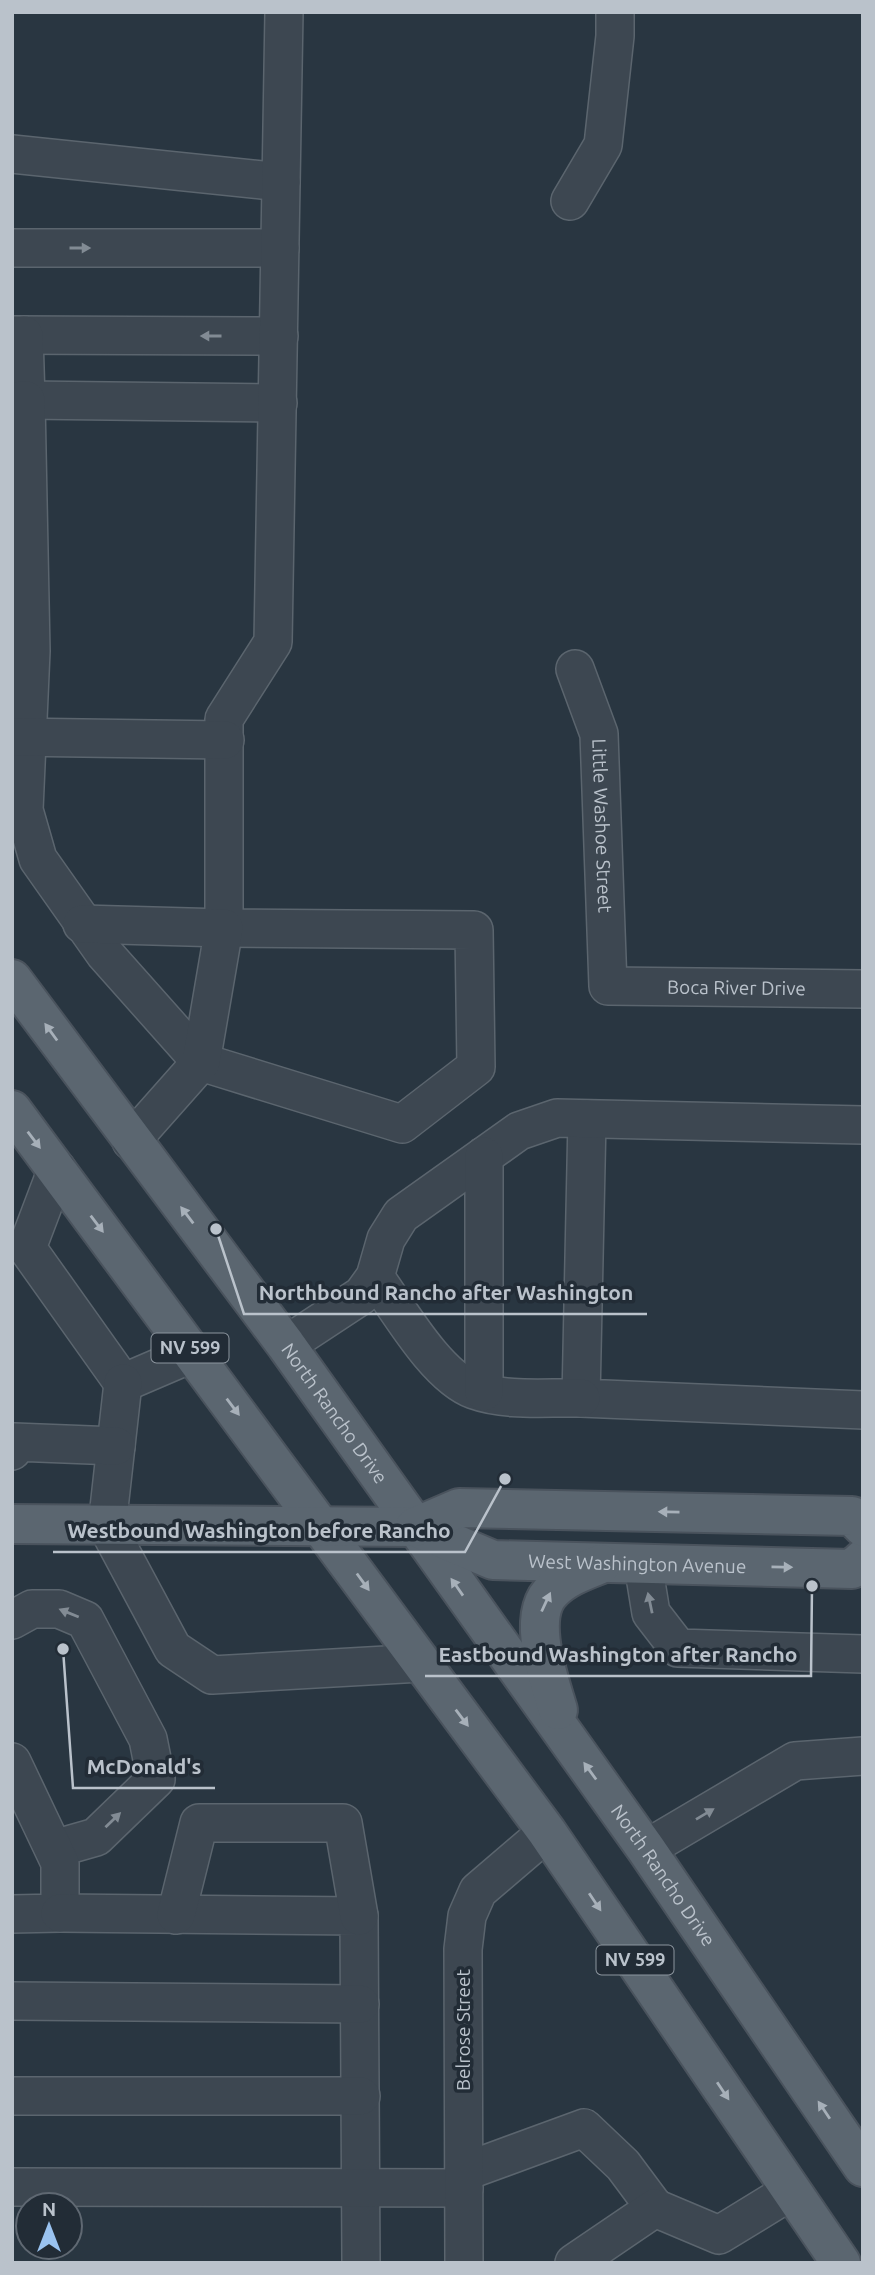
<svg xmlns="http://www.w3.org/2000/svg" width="875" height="2275" font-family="Ubuntu,sans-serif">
  <rect width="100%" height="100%" fill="#293641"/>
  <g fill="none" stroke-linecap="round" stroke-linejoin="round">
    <g stroke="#5b656e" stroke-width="40">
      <g id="minor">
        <path d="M12 154 281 182"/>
        <path d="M570 201 603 145 615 36V12"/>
        <path d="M12 248H280"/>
        <path d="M12 335 279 336"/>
        <path d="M24 335 26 400 278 403"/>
        <path d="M12 401 26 400 31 651 24 810 38 859 105 954 201 1062 402 1124 476 1067 474 930 224 928V719L273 642 284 12"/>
        <path id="s1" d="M575 669 599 734 608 986 863 989"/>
        <path d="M12 737 225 740"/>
        <path d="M82 924 224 928 201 1062 131 1141"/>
        <path d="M587 1119 581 1398 863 1410"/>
        <path d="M57 1169 27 1248 123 1383 193 1353"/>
        <path d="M375 1277C399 1310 436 1376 474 1390 507 1402 547 1397 581 1398"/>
        <path d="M286 1345 362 1295 375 1277 386 1239 401 1215 519 1131 557 1118 863 1125"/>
        <path d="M123 1383 107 1526 173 1649 212 1675 421 1663"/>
        <path d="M484 1392V1156"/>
        <path d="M12 1451 14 1442 116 1446"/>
        <path d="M643 1564 651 1613 678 1648 863 1654"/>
        <path d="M12 1620 32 1609H59L85 1620 148 1739 156 1779 96 1837 54 1849"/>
        <path d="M12 1762 60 1863V1913L12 1914"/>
        <path d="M646 1849 795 1761 863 1756"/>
        <path d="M60 1913 359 1916 361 2263"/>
        <path d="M176 1915 199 1823H343L359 1916"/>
        <path d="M12 2001 360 2004"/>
        <path d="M12 2096H361"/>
        <path d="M464 2172 584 2128 623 2165 655 2208"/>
        <path d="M12 2187 464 2188"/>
        <path d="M464 2263 463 1949 467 1916 478 1891 547 1832"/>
        <path d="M574 2263 655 2208 719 2235 791 2191"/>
      </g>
    </g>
    <g stroke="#4a535d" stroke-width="42">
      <g id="major">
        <path id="s2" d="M12 979 286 1345 646 1849 863 2167"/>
        <path d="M12 1110 547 1832 841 2263"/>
        <path id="s3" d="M12 1524 415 1527 493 1560 852 1569 863 1559"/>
        <path d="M415 1527 459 1508 852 1516 863 1527"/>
        <path d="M558 1710C549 1679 525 1615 553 1590 566 1577 584 1571 601 1564"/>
      </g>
    </g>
    <use href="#minor" stroke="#3d4751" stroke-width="37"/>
    <use href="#major" stroke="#5b6670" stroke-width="38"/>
  </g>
  <defs><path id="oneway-solid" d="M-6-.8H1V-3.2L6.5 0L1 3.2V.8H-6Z" transform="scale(1.75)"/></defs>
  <g fill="#828b94">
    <use href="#oneway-solid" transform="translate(80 248)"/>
    <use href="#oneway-solid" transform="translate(211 336) rotate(180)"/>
    <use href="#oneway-solid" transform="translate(650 1603) rotate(-102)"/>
    <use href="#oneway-solid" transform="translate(69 1613) rotate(-158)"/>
    <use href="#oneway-solid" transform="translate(705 1814) rotate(-31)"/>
    <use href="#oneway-solid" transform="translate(113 1820) rotate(-44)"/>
  </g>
  <g fill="#a7b0b9">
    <use href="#oneway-solid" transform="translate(51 1032) rotate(-126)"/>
    <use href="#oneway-solid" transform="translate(34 1140) rotate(53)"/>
    <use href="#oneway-solid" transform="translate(187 1215) rotate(-127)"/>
    <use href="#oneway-solid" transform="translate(97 1224) rotate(53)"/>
    <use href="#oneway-solid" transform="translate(233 1407) rotate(53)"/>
    <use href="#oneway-solid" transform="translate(669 1512) rotate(-179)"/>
    <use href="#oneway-solid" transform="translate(782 1567) rotate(1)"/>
    <use href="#oneway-solid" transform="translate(363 1582) rotate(54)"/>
    <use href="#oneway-solid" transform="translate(457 1587) rotate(-125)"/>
    <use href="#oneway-solid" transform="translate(546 1602) rotate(-65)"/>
    <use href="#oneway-solid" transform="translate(462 1718) rotate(53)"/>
    <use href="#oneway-solid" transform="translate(590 1771) rotate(-126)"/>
    <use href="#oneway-solid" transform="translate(595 1902) rotate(56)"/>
    <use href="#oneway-solid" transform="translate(723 2091) rotate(56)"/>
    <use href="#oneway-solid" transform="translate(824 2110) rotate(-124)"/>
  </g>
  <g text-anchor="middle" stroke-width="7" stroke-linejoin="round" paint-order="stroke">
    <g fill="#222c36" stroke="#8c959e" stroke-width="2">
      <rect x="151.5" y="1333.5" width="77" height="29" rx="5"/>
      <rect x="596.5" y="1945.5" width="77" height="29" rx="5"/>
    </g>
    <g font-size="18" font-weight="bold" fill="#bac2cb">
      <text x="190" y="1354">NV 599</text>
      <text x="635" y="1966">NV 599</text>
    </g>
    <g font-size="19" fill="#bac2cb" stroke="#222c36">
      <text dy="7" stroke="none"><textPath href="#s1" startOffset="161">Little Washoe Street</textPath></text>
      <text dy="7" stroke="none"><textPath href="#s1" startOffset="450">Boca River Drive</textPath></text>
      <text dy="7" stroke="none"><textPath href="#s2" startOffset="541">North Rancho Drive</textPath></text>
      <text dy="7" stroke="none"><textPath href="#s3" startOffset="632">West Washington Avenue</textPath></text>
      <text dy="7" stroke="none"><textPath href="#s2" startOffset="1108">North Rancho Drive</textPath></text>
      <text transform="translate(463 2030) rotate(-90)" y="7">Belrose Street</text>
    </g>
  </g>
  <path fill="none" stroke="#bac2cb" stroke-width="2.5" d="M216 1229L244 1314H647M505 1479L465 1552H53M812 1586L811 1676H425M63 1649L73 1788H215"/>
  <g fill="#bac2cb" stroke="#222c36" stroke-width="2.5">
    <circle cx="216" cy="1229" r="7"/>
    <circle cx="505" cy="1479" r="7"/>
    <circle cx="812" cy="1586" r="7"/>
    <circle cx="63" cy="1649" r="7"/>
  </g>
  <g font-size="21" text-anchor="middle" font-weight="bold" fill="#bac2cb" stroke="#222c36" stroke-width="7" stroke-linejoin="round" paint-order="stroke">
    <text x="446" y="1300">Northbound Rancho after Washington</text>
    <text x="259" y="1538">Westbound Washington before Rancho</text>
    <text x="618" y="1662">Eastbound Washington after Rancho</text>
    <text x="144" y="1774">McDonald's</text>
  </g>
  <rect width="875" height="2275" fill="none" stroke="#bac2cb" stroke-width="28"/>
  <g transform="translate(49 2226)"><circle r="33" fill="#222c36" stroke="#5f6872" stroke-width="2"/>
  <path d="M0-5L12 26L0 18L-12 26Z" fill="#9ac3f0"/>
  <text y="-10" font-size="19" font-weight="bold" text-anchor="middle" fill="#bac2cb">N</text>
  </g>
</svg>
